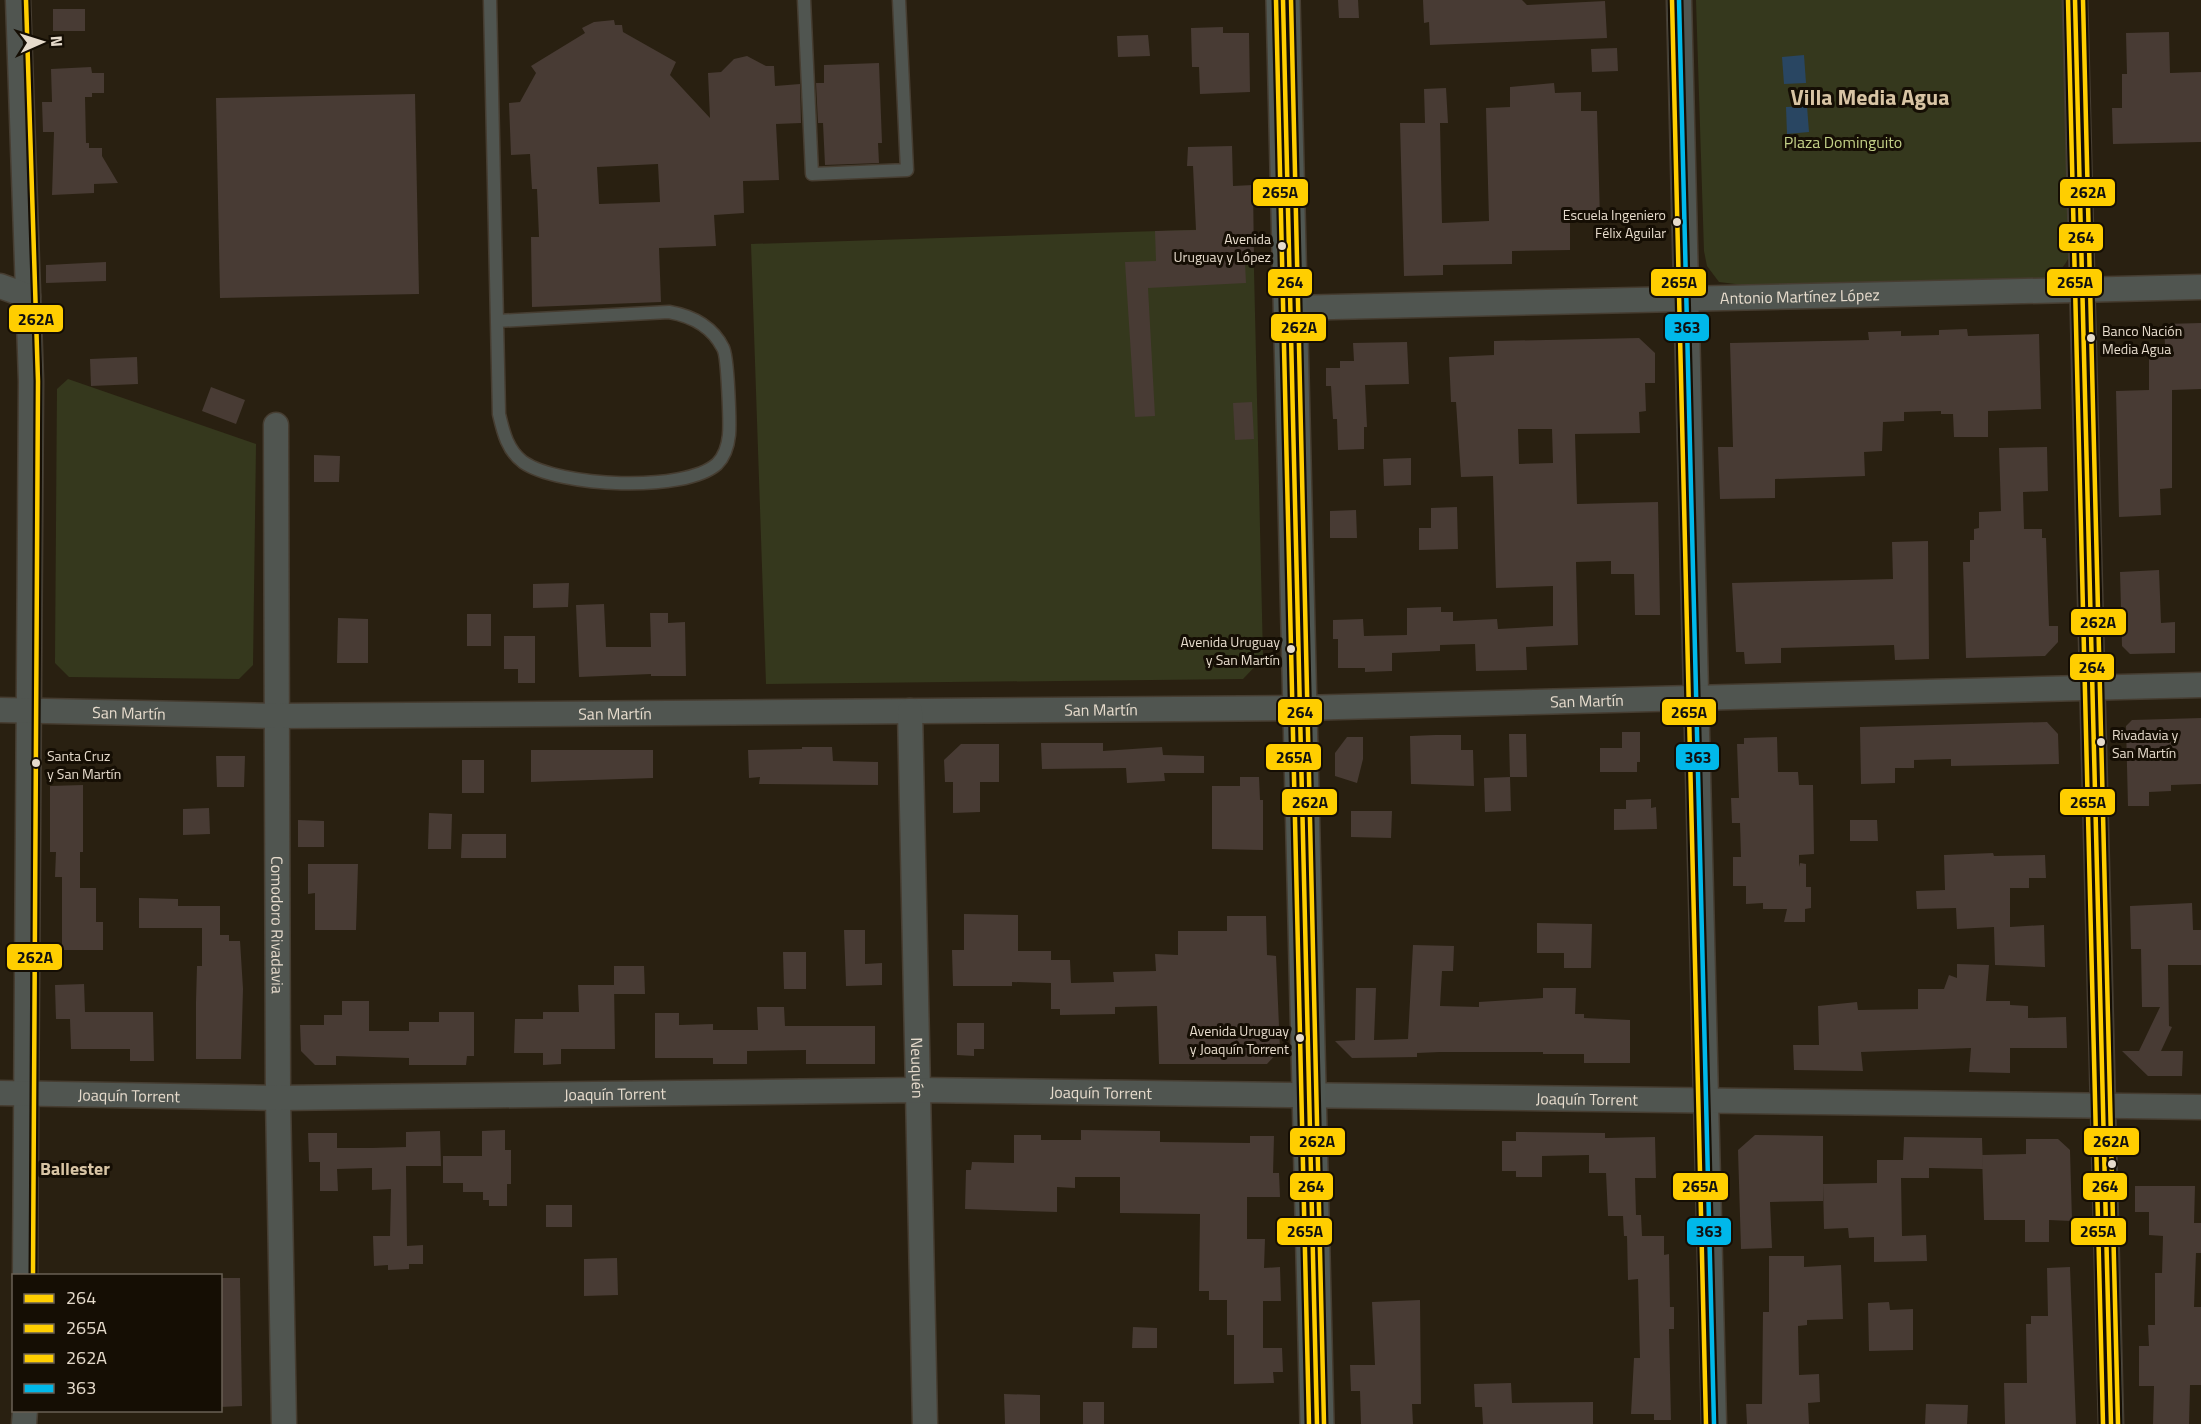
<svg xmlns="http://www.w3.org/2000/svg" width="2201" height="1424" font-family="'Titillium Web',sans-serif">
  <rect width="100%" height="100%" fill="#292011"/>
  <g fill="#35381d">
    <path d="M1696 0H2066L2071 253C2065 267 2058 274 2044 279L1743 285 1719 282 1707 266 1704 251Z"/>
    <path d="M1253 228 1263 658 1243 679 766 684 751 244Z"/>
    <path d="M68 379 256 444 253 665 239 679 69 677 55 663 57 389Z"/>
  </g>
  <g fill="#294662">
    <path d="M1804 55 1806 83 1784 84 1782 57Z"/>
    <path d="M1807 106 1809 132 1787 134 1786 107Z"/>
  </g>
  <g fill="#483b34" fill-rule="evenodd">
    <path d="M1338 0H1358L1359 18H1339Z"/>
    <path d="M1423 0H1522L1527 5 1605 1 1607 38 1430 45 1429 22 1424 23Z"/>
    <rect x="53" y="9" width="32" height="22"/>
    <path d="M614 20 615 25H622L623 32 676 62 670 75 710 118 708 73 721 72 734 59 747 56 766 66H774L775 86 800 84 801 123 776 124 779 180 743 181 744 213 714 215 716 246 659 248 661 302 532 307 531 237H539L537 189H532L530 154 511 155 509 103 520 102 536 73 531 66 585 33 582 28 594 22ZM658 164 660 202 599 204 597 167Z"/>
    <path d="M1223 27V33H1249L1250 92 1200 94 1199 67H1192L1191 28Z"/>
    <path d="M2169 32 2170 73 2201 72V142L2113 144 2112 108H2122V74H2127L2126 33Z"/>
    <path d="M1148 35 1150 56 1118 57 1117 36Z"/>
    <path d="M1617 48 1618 71 1592 72 1591 49Z"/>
    <path d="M879 63 882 143H878L879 163 825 165 823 123H818L816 83H824V65Z"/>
    <path d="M91 67 92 73H104V93H92V97H85L86 143H89V148H102V156L118 183 94 184V193L52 195 54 132H43L42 102H52L51 69Z"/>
    <path d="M1554 83 1555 93 1581 92V111H1597L1600 218 1570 219V250L1512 251V264L1443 265V275L1404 276 1400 123H1425L1424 89 1446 88 1448 123H1440L1442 223 1489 221 1486 108 1510 107V87Z"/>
    <path d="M415 94 419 294 220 298 216 98Z"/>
    <path d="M1232 146 1233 186 1253 185 1254 263H1245L1246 283 1148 288 1155 416 1135 417 1125 262 1156 261 1155 231 1196 230 1193 166H1187L1188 147Z"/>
    <path d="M106 262V281L46 283V265Z"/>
    <path d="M2201 323V389L2172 390V488L2160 489 2161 515 2119 517 2116 391 2149 390V346L2165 345 2164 324Z"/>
    <path d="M1967 329 1968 336 2039 334 2041 409 1988 411V437H1954L1953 414H1941V411L1904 412V421L1883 422 1882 451 1864 452 1865 476 1775 479V498L1720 499 1718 447H1733L1730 343 1869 340 1868 332 1901 331V336L1939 335V330Z"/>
    <path d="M1639 338 1655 353V383H1645L1646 411 1639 412 1640 433 1575 434 1577 504 1658 502 1660 615H1635L1634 574H1611V561L1576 562 1578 645 1526 647 1527 670 1476 671 1475 644 1440 645V651L1392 653V671L1365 672V668H1338V639H1333V620L1363 619 1364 636 1407 635V608L1441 607V612H1453V621L1497 619 1498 629 1553 626V586L1496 588 1493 476 1461 477 1456 402H1451L1449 357 1494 355V341ZM1518 429H1552L1553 463 1519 464Z"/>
    <path d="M1407 342 1409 384 1365 385 1367 427H1364V449L1338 450 1337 419H1333L1331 386H1326V368H1340V361H1354L1353 343Z"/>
    <path d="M137 357 138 384 91 386 90 359Z"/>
    <path d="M211 387 245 400 236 424 202 411Z"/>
    <path d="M1252 402 1254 439 1235 440 1233 403Z"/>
    <path d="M2047 447 2048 491 2023 492 2024 529H2042V538H2046L2049 626H2058V642L2045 656 1966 658 1963 562H1970V540H1974V529L1979 528V512L2001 511 1999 448Z"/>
    <path d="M314 455 340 456 339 482H314Z"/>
    <path d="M1411 458V485L1384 486 1383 459Z"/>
    <path d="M1457 507 1458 549 1419 550V528H1431V508Z"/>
    <path d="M1356 510 1357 538H1330V511Z"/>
    <path d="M1928 541 1929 659 1895 660 1894 645 1781 648V663L1745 664 1744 652H1736L1732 583 1893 579 1892 542Z"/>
    <path d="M2159 570 2161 623 2175 622V653L2130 654 2122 646 2120 572Z"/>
    <path d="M569 583 568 607 533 608V584Z"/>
    <path d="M604 604 606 647H651L650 613H668V623L685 622 686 676H651V674L579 677 576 605Z"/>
    <rect x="467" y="614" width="24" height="32"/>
    <path d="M338 618 368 619V663H337Z"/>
    <path d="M504 636H535V683H518V669H504Z"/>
    <path d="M2201 718V784L2171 785V791L2149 792V806H2128L2126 726 2132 720Z"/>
    <path d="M2047 722 2058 734 2059 764 1951 766V759L1914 760V768H1895V783L1861 784 1860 727Z"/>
    <path d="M1622 732H1640V762H1637V772H1600V748H1622Z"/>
    <path d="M1509 734H1526L1527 777H1510Z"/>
    <path d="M1435 735H1461V750H1473L1474 786 1411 784 1410 736Z"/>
    <path d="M1347 737H1363V759L1357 783 1335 776V753Z"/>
    <path d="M1777 737 1778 772H1798L1799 785H1813L1814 854 1799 855V867L1800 863 1806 864V887H1811V908L1805 909V922H1784L1787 909H1763V903L1746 904V886H1733V857H1741L1740 823H1732L1731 798H1739L1737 744H1744V738Z"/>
    <path d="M1041 743H1103V751L1162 747 1163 755 1204 756V773H1164L1165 781 1127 783 1126 768 1042 769Z"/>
    <path d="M961 744H999V782H980V812L953 813V782H945L944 760Z"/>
    <path d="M802 747H832L833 761 878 762V785L759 784 760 777 749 778 748 750 802 749Z"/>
    <path d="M531 750H653V778L531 782Z"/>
    <path d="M216 756H245L244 787H217Z"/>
    <rect x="462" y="760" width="22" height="33"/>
    <path d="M1240 777H1259L1260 800H1263V850L1212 849V786H1240Z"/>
    <path d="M1510 777 1511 811 1485 812 1484 778Z"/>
    <path d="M83 785V852H80V888H96V922H103V950H62V877H55L56 852H50V786Z"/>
    <path d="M1651 799V808L1656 807 1657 829 1614 830V809H1626V800Z"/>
    <path d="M209 808 210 834 183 835V809Z"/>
    <path d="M1351 811H1392L1391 838 1351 837Z"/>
    <path d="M429 813 452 814 451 849H428Z"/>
    <path d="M298 820 324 821V847H298Z"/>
    <path d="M1850 820H1877L1878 841H1850Z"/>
    <path d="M462 834H506V858H461Z"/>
    <path d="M1993 853 1994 856 2045 855 2046 878H2029V888H2010V927L2044 925 2045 967 1995 965 1994 927 1957 929 1956 908 1917 909 1916 891 1945 890 1944 855Z"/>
    <path d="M308 864H358L356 930H315V893L308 894Z"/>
    <path d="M139 898 178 899V906H220V935H229V941H240L243 989 241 1059H196V1002L197 966H202V928H139Z"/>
    <path d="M2192 903 2193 930H2201V965H2168L2169 1026 2172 1027 2161 1051H2183L2182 1076H2148L2122 1051H2139L2160 1007H2142L2141 949H2131L2130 906Z"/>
    <path d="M964 914 1018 915V951H1051V960H1070L1071 983 1114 982 1113 972 1156 971 1155 954 1178 955V931H1227V916H1266L1267 955 1276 956 1280 1050 1267 1064H1159L1157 1006 1115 1007V1014L1060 1015V1009H1051V983L1012 982V986H953L952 950H964Z"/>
    <path d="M1537 923 1592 924 1591 968H1564V953H1537Z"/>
    <path d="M844 930H865V964L882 963V985L846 986Z"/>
    <path d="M1413 945 1454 946 1453 971H1442L1440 1006 1479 1007V1002L1543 998V988H1576L1575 1014H1584V1018L1630 1020V1063H1584V1054H1543V1052H1440L1417 1053V1057L1352 1058 1335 1041 1355 1040 1356 988H1376L1374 1040 1408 1039Z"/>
    <path d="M783 952H806V989H784Z"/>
    <path d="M1957 964 1989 965 1986 1001H2010V1005L2028 1006V1018L2066 1017 2067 1048H2010V1073L1969 1072 1971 1048 1861 1052 1863 1071 1794 1070 1793 1045H1819L1818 1006 1857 1002 1858 1010 1918 1009V989H1944L1949 975 1957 978Z"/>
    <path d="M614 966H644L645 994H614Z"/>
    <path d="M84 984 85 1012H153L154 1061H130V1049H71L70 1019H56L55 985Z"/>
    <path d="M578 985H614L615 1049H561V1064L543 1065V1053H514L515 1019H543V1012H579Z"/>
    <path d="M342 1001H369V1031H409V1022H439V1012H474V1056H467L466 1065H409V1058L336 1056V1065H315L301 1051 300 1025H324V1015H342Z"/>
    <path d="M757 1007H784L785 1026H875V1064H806V1050L747 1051V1064H713V1058H655V1013H679V1025L713 1024V1030H758Z"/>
    <path d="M957 1023H984V1049H974V1056L957 1055Z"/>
    <path d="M505 1130V1150H511V1184H507V1206H489V1200H483V1192H463V1183H443V1156H482V1131Z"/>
    <path d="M1081 1130 1160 1131V1142L1250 1143V1136H1274L1273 1173H1279L1280 1197H1247V1239H1265L1264 1268 1280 1267 1281 1301H1263V1348H1282L1283 1372H1273L1274 1383 1234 1384V1335H1227V1300H1209V1291H1199L1200 1214 1120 1213V1177H1075V1188L1057 1187V1212L965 1209 966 1170H971L972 1162 1014 1163V1135H1041V1140H1081Z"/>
    <path d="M440 1131 441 1166H406L407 1246 423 1245V1264H409V1269L388 1270V1265L374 1266 373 1236H390L391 1189 372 1190V1168L337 1169 338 1191H320V1162H309L308 1133H337V1148H372L406 1147V1132Z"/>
    <path d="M1516 1132 1605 1133V1138L1655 1137 1656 1178H1635L1636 1215H1641L1642 1236H1664V1255L1669 1254 1670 1307H1674V1329H1669L1671 1420H1654V1414H1631L1634 1358H1640L1638 1279 1628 1280 1627 1236H1624L1623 1216H1608L1606 1173H1589V1155L1542 1156V1177H1516V1171H1502V1141H1516Z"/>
    <path d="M1755 1135 1823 1136V1201L1770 1202 1772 1248 1741 1249 1738 1150Z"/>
    <path d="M1904 1137 1982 1138 1983 1169 1929 1168V1178H1901L1902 1236 1926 1235 1927 1261 1874 1262V1237L1849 1238 1848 1228 1824 1229 1823 1184 1877 1183V1160H1903Z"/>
    <path d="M2026 1139H2058L2070 1150 2072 1221 2049 1220V1242H2025V1220H1984L1982 1155 2026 1154Z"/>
    <path d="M2135 1186H2195L2194 1223H2201V1253H2196L2194 1307H2201V1385H2190L2189 1424H2153L2154 1386H2139V1346H2149L2148 1325H2155V1273H2162L2163 1236 2149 1235V1212H2135Z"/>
    <rect x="546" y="1205" width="26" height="22"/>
    <path d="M1769 1256H1804V1267L1841 1265 1843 1319 1807 1320V1325L1798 1326 1799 1375 1819 1374 1820 1402 1808 1403 1809 1424H1747L1746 1404H1762L1763 1312H1769Z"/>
    <path d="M617 1258 618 1295 584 1296V1259Z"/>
    <path d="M2070 1267 2076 1424H2005L2004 1383H2027L2026 1324H2031V1316H2048L2047 1268Z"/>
    <path d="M220 1278H240L242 1406 220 1407Z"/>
    <path d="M1420 1300 1421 1404H1412L1413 1424H1361L1360 1391H1351L1350 1365H1375L1372 1302Z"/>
    <path d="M1889 1302 1890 1310 1913 1309V1350L1869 1351 1868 1303Z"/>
    <path d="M1133 1327 1157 1328V1348H1132Z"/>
    <path d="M1511 1383 1512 1403 1593 1402V1424H1483L1482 1407H1475L1474 1384Z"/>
    <path d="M1004 1394 1040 1395V1424H1005Z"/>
    <rect x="1083" y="1402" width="21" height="22"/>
    <path d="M1926 1404 1968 1405 1967 1424H1925Z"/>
  </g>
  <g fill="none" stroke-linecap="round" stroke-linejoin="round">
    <g stroke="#463d31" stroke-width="15">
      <g id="service">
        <path d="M490 0 499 414C503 431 507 450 523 462 559 487 684 493 717 464 724 457 728 445 729 435 730 424 728 356 723 348 712 326 692 316 669 312L497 321"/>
        <path d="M804 0 812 174 907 170 899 0"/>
      </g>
    </g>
    <g stroke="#463d31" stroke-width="27">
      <g id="minor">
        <path d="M18 0 31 381 25 1276"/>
        <path d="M1679 0 1714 1424"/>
        <path d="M2075 0 2111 1424"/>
        <path d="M0 286 28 296"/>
        <path id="s1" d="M1290 308 2201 287"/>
        <path id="s2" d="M276 425 278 1098 284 1424"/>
        <path id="s3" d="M0 710 277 716 1300 708 2201 685"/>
        <path id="s4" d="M910 711 925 1424"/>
        <path id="s5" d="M0 1093 278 1098 918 1090 2201 1107"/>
        <path d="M24 1424 25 1410"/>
      </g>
    </g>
    <g stroke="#463d31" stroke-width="36">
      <path id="secondary" d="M1283 0 1317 1424"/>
    </g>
    <use href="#service" stroke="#505550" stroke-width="12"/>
    <use href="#minor" stroke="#505550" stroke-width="24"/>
    <use href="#secondary" stroke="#505752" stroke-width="33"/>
    <g stroke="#150e04" stroke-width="9">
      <g id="bus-1">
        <path d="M1283 0 1317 1424"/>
        <path d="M2075 0 2111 1424"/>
      </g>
    </g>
    <g stroke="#150e04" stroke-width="9">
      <g id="bus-2">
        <path d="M1276 0 1309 1424"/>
        <path d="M1672 0 1706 1424"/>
        <path d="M2068 0 2103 1424"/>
      </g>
    </g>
    <g stroke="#150e04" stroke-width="9">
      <g id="bus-3">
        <path d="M26 0 38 381 33 1276"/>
        <path d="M1291 0 1324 1424"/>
        <path d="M2083 0 2118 1424"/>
      </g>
    </g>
    <g stroke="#150e04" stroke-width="9">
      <path id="bus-4" d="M1679 0 1714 1424"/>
    </g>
    <use href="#bus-1" stroke="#ffce00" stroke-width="4.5"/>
    <use href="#bus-2" stroke="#ffce00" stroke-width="4.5"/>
    <use href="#bus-3" stroke="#ffce00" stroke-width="4.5"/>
    <use href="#bus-4" stroke="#00b8ea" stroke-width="4.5"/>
  </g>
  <g fill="#e6dbcc" stroke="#150e04" stroke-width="2">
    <circle cx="1677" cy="222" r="5"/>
    <circle cx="1282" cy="246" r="5"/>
    <circle cx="2091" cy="338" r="5"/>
    <circle cx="1291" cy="649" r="5"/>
    <circle cx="2101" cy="742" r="5"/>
    <circle cx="36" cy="763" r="5"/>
    <circle cx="1300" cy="1038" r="5"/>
    <circle cx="2112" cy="1164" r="5"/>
  </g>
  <g text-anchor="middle" stroke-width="6" stroke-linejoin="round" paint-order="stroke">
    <g font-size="14" fill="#e6dbcc" stroke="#150e04" text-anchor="end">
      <text x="1666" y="220">Escuela Ingeniero<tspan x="1666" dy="18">Félix Aguilar</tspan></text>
      <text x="1271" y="244">Avenida<tspan x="1271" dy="18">Uruguay y López</tspan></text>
      <text x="2102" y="336" text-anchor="start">Banco Nación<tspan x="2102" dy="18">Media Agua</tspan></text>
      <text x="1280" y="647">Avenida Uruguay<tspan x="1280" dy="18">y San Martín</tspan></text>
      <text x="2112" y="740" text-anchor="start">Rivadavia y<tspan x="2112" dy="18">San Martín</tspan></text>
      <text x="47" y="761" text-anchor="start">Santa Cruz<tspan x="47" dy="18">y San Martín</tspan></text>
      <text x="1289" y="1036">Avenida Uruguay<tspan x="1289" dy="18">y Joaquín Torrent</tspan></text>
    </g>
    <g font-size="16" fill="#c3d087" stroke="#150e04">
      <text x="1843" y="148">Plaza Dominguito</text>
    </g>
    <g font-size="16" fill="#e6dbcc" stroke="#150e04">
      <text dy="6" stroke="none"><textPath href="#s1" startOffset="510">Antonio Martínez López</textPath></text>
      <text dy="6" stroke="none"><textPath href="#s3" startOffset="1587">San Martín</textPath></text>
      <text dy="6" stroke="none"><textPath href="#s3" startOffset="1101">San Martín</textPath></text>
      <text dy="6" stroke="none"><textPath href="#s3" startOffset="129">San Martín</textPath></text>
      <text dy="6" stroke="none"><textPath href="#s3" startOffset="615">San Martín</textPath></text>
      <text dy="6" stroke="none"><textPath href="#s2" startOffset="500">Comodoro Rivadavia</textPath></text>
      <text dy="6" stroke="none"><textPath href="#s4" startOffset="357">Neuquén</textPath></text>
      <text dy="6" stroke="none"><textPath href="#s5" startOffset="1101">Joaquín Torrent</textPath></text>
      <text dy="6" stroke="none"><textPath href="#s5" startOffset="615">Joaquín Torrent</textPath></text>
      <text dy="6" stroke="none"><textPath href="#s5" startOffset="129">Joaquín Torrent</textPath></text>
      <text dy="6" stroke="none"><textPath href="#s5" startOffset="1587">Joaquín Torrent</textPath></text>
    </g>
    <g font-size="18" font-weight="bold" fill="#d8c4a4" stroke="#150e04">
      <text x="75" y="1175">Ballester</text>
    </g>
    <g font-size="22" font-weight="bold" fill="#d8c4a4" stroke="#150e04">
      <text x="1870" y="105">Villa Media Agua</text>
    </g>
  </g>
  <g stroke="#150e04" stroke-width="2">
    <rect x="1252" y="178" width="57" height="29" rx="6" fill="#ffce00"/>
    <rect x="2059" y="178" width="57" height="29" rx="6" fill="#ffce00"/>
    <rect x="2058" y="223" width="46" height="29" rx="6" fill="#ffce00"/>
    <rect x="2046" y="268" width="57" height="29" rx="6" fill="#ffce00"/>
    <rect x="1267" y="268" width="46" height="29" rx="6" fill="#ffce00"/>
    <rect x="1650" y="268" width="57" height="29" rx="6" fill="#ffce00"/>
    <rect x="8" y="304" width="56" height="29" rx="6" fill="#ffce00"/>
    <rect x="1664" y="313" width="46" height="29" rx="6" fill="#00b8ea"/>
    <rect x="1270" y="313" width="57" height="29" rx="6" fill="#ffce00"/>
    <rect x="2070" y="608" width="57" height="28" rx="6" fill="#ffce00"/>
    <rect x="2069" y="653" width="46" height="28" rx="6" fill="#ffce00"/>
    <rect x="1277" y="698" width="46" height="28" rx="6" fill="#ffce00"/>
    <rect x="1661" y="698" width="56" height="28" rx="6" fill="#ffce00"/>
    <rect x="1675" y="743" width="45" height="28" rx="6" fill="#00b8ea"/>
    <rect x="1265" y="743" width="57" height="28" rx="6" fill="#ffce00"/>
    <rect x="2059" y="788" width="57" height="28" rx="6" fill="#ffce00"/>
    <rect x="1281" y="788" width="57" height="28" rx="6" fill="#ffce00"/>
    <rect x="6" y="943" width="57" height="28" rx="6" fill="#ffce00"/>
    <rect x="1289" y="1127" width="57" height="29" rx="6" fill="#ffce00"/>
    <rect x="2083" y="1127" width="57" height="29" rx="6" fill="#ffce00"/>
    <rect x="1289" y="1172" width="45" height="29" rx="6" fill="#ffce00"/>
    <rect x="1672" y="1172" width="57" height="29" rx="6" fill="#ffce00"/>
    <rect x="2082" y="1172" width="46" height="29" rx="6" fill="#ffce00"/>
    <rect x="1686" y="1217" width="46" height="29" rx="6" fill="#00b8ea"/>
    <rect x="2070" y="1217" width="57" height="29" rx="6" fill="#ffce00"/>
    <rect x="1276" y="1217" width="57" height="29" rx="6" fill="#ffce00"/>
  </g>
  <g font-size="16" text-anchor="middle" font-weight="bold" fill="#111">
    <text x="1280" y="198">265A</text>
    <text x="2088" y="198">262A</text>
    <text x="2081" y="243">264</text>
    <text x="2075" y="288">265A</text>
    <text x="1290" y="288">264</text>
    <text x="1679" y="288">265A</text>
    <text x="36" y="325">262A</text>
    <text x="1687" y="333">363</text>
    <text x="1299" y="333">262A</text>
    <text x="2098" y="628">262A</text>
    <text x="2092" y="673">264</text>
    <text x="1300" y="718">264</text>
    <text x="1689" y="718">265A</text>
    <text x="1698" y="763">363</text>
    <text x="1294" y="763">265A</text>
    <text x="2088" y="808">265A</text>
    <text x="1310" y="808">262A</text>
    <text x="35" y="963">262A</text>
    <text x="1317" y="1147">262A</text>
    <text x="2111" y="1147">262A</text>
    <text x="1311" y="1192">264</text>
    <text x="1700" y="1192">265A</text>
    <text x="2105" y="1192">264</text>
    <text x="1709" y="1237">363</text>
    <text x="2098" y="1237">265A</text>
    <text x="1305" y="1237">265A</text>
  </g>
  <rect x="12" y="1274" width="210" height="138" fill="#150e04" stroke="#696054" stroke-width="1.5"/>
  <rect x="24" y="1294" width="30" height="9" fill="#ffce00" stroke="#696054" stroke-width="1.5"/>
  <text x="66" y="1304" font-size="18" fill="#e6dbcc">264</text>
  <rect x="24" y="1324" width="30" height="9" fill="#ffce00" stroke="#696054" stroke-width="1.5"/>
  <text x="66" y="1334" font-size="18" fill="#e6dbcc">265A</text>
  <rect x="24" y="1354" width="30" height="9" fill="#ffce00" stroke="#696054" stroke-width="1.5"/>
  <text x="66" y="1364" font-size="18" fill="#e6dbcc">262A</text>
  <rect x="24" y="1384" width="30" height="9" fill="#00b8ea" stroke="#696054" stroke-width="1.5"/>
  <text x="66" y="1394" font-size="18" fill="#e6dbcc">363</text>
  <g transform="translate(42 42) rotate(87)" stroke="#150e04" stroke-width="4.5" paint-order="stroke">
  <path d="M0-4.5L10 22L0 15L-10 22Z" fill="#e6dbcc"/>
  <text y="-9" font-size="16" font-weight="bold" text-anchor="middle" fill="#e6dbcc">N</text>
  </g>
</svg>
